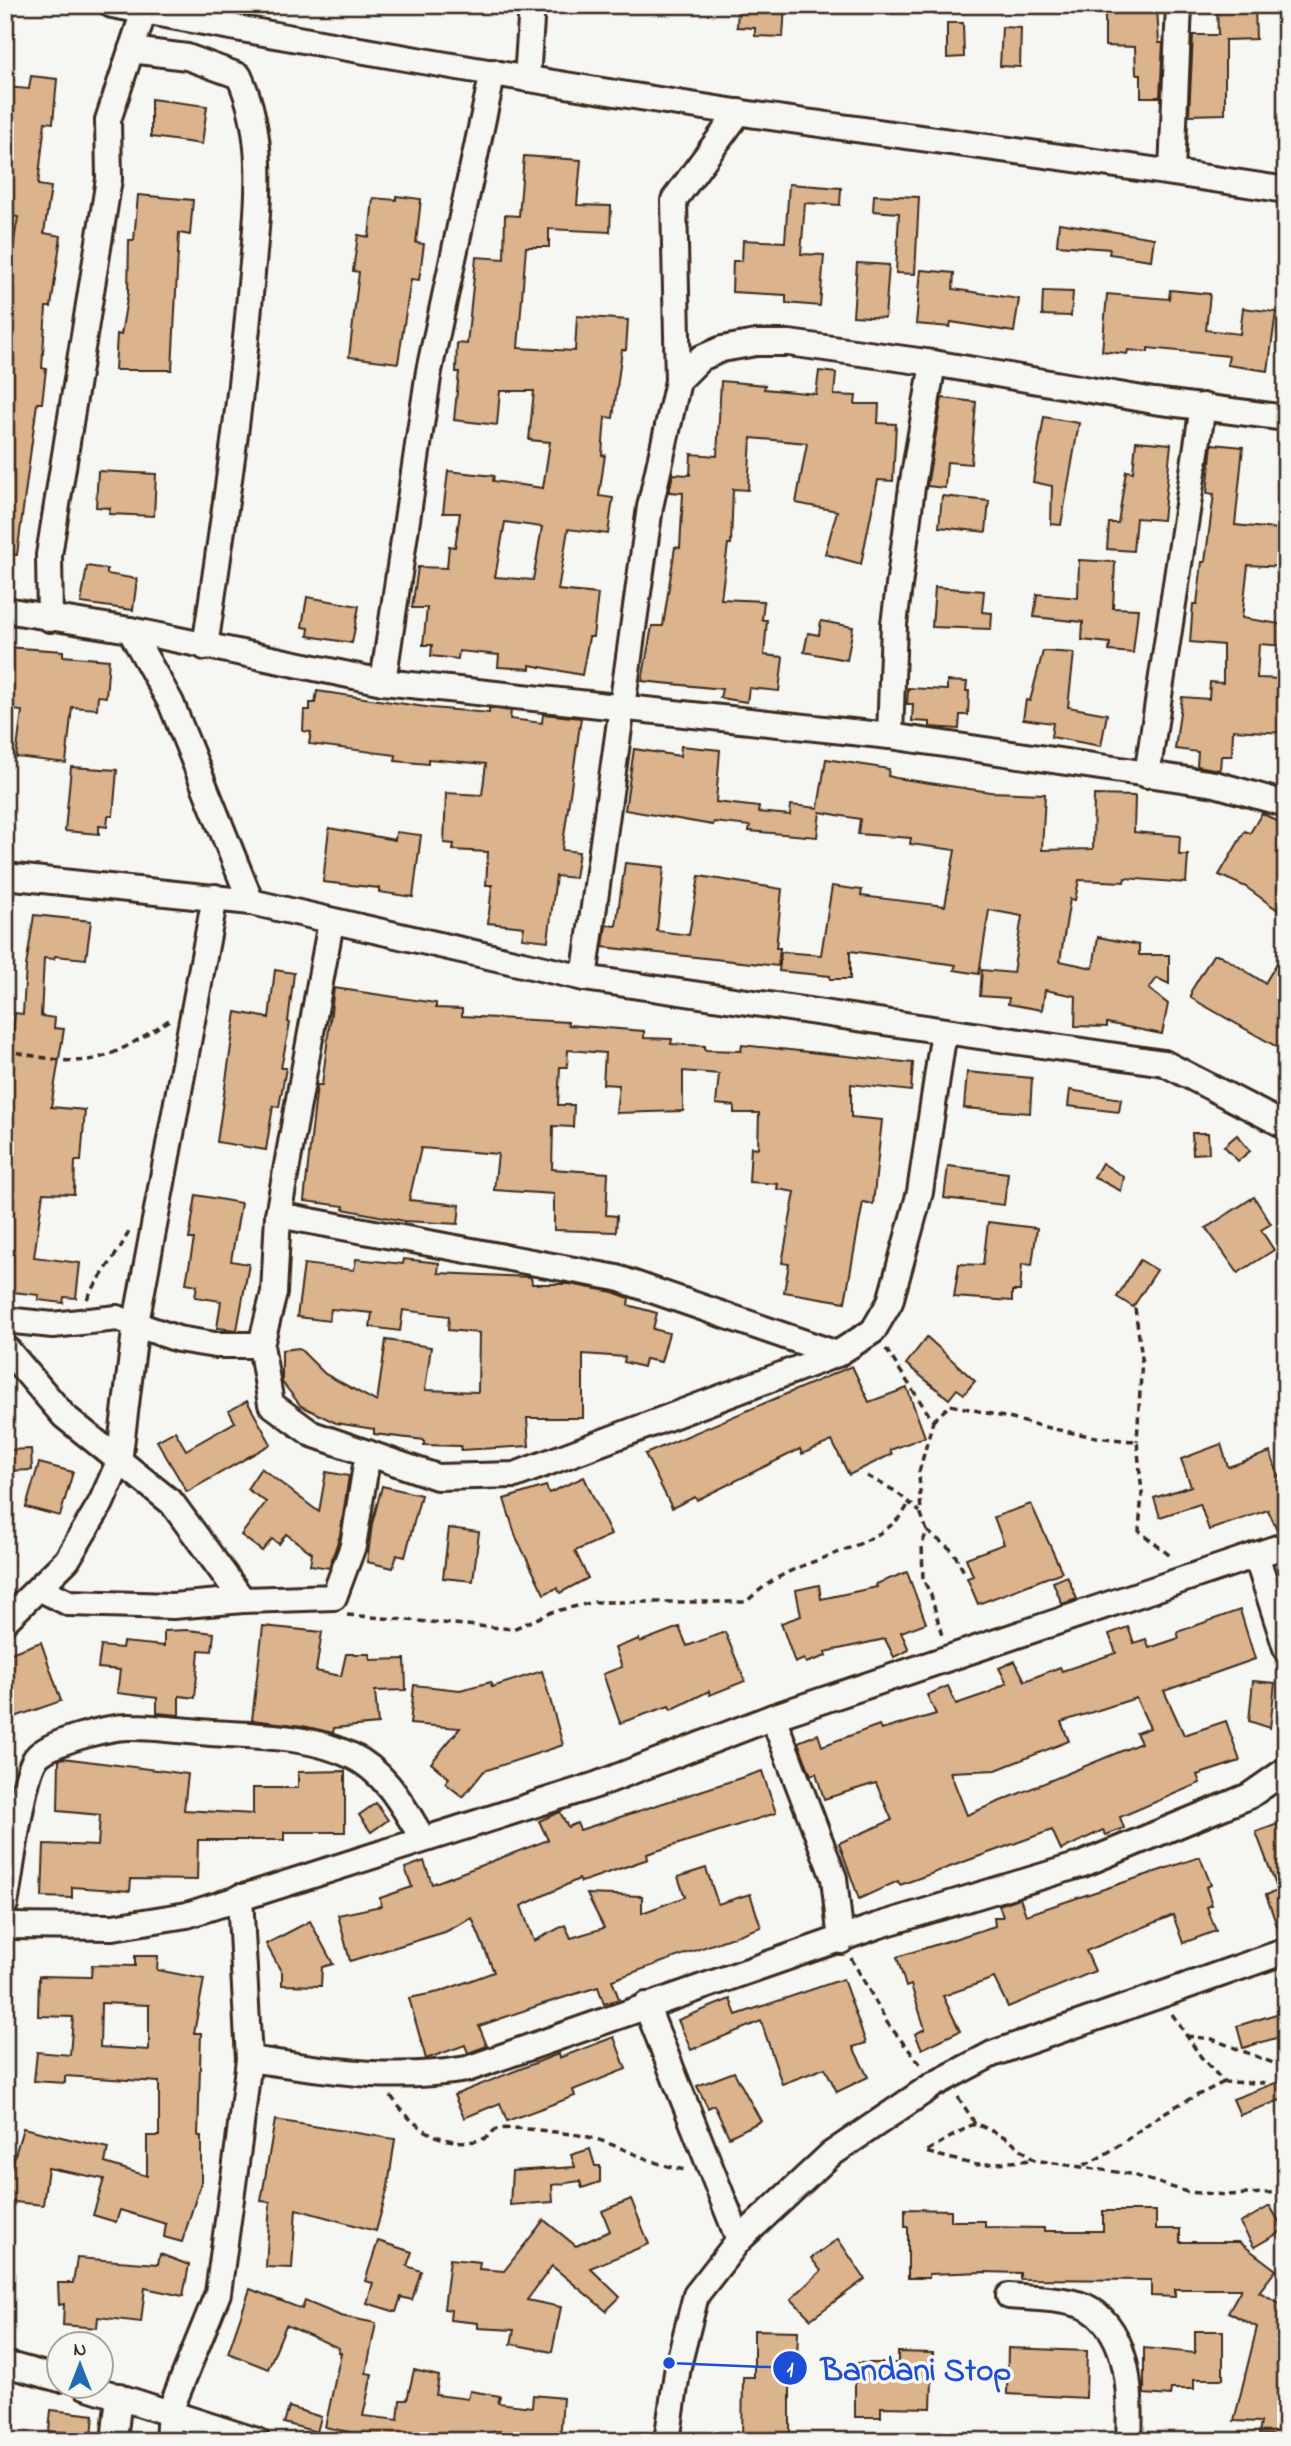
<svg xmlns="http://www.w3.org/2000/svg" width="1291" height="2446" font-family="'Indie Flower',sans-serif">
  <rect width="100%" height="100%" fill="#f6f6f2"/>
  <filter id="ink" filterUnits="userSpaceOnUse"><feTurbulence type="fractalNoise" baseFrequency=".0143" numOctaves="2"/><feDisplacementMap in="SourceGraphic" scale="14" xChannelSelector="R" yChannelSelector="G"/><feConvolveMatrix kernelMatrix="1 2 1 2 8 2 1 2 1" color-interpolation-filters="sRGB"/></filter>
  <g filter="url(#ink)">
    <g fill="#dbb38c" stroke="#3b2a1e" stroke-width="2" fill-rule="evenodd">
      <path d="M738 5H785L783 37 755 36V28L737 27Z"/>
      <path d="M1217 5H1255L1256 39 1225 40V114L1189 115 1193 35H1218Z"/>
      <path d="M1105 7H1157L1159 43H1163L1160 97H1141V74H1136L1135 47 1105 46Z"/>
      <path d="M947 23H963L964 57 947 58Z"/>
      <path d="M1002 27 1021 28 1020 67 1000 66Z"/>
      <path d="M31 76 57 79 53 123 45 122 38 185 51 187 44 233 61 236 51 307H46L42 368 46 369 42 403H37L17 555 5 554V292L18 217 5 215V87L29 89Z"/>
      <path d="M151 99 207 106 202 144 151 137Z"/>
      <path d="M524 156 581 160 577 205 611 206 610 232 549 229V247H526L518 348 575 351 577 316 628 320 626 350H622L613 418 605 417 602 455H605L599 496 613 498 608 534 568 529 558 590 598 594 593 637H589L582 675 530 665V669L498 667 499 655 459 651 458 659 431 656 432 645H423L427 608H412L418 567 447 568 449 546 455 547 460 513H443L448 471 494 476 493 481 543 488 550 442 529 440 534 391H500L497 425 454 420 459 372H456L457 343 467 344 476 257 504 259 505 215 519 216ZM505 522 542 527 533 580 495 577Z"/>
      <path d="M789 184 841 188 840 205 805 203 801 254 824 255 820 306 786 303V295L732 292 733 261H742L743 240 785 242Z"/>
      <path d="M138 195 193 200 190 235 179 233 172 370H115L117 334 121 335 128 293 129 240H134Z"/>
      <path d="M874 195 919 197 915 274 896 273 899 213 873 211Z"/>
      <path d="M396 196 421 199 416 243 424 244 419 280 411 279 398 363 349 357 359 272 353 271 358 235 369 237 373 198 396 200Z"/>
      <path d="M1059 223 1154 238 1151 260 1109 254 1110 249 1057 245Z"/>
      <path d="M857 263 889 265 885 318 853 316Z"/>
      <path d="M921 270 954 273 953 289 1019 299 1014 332 951 322 950 327 916 324Z"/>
      <path d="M1170 290 1210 294 1206 330 1240 334 1243 308 1276 312 1268 371 1227 365 1229 356 1148 348V352L1128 350 1127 354 1102 351 1107 294 1169 299Z"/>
      <path d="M1043 291 1073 292 1071 316 1042 315Z"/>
      <path d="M819 371 836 373 834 395 856 396 855 404H879L878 423 896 424 893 481 878 480 861 564 825 554 837 511 796 503 807 443 751 438 748 490 733 489 731 544H728L721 599 764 601 762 620H767L764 655 783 657 779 691 749 688 747 702 720 698 722 689 642 681 652 626H663L675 547 680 548 683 493 669 492 673 474 690 475 691 454 717 456 721 381 765 385 764 389 816 394Z"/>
      <path d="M942 398 976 402 971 464 947 462 945 488 927 486Z"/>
      <path d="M1044 417 1079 423 1061 525 1051 524 1052 486 1033 482Z"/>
      <path d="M1136 441 1171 444 1163 520 1136 518 1133 551 1107 549 1109 523H1118L1126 471 1133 472Z"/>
      <path d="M1212 444 1243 447 1235 525 1286 530V567L1248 565 1242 618 1286 625V646L1259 644 1257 678 1286 679V733L1233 730 1232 756H1221L1220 770 1197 766 1198 752 1175 749 1182 697 1209 699 1210 682 1223 683V645L1190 642 1193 604H1197L1202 562H1205L1214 494 1207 493Z"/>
      <path d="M98 471 156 474 154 516 109 514 110 508 96 507Z"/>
      <path d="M942 496 989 501 986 532 939 527Z"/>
      <path d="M1079 560 1115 562 1113 608 1138 609 1133 653 1109 651 1110 643 1082 640 1083 622 1034 617 1037 594 1078 598Z"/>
      <path d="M87 566 107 569V574L137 579 133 610 81 603Z"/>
      <path d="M935 587 984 591 982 612 992 613 991 629 932 627Z"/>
      <path d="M307 597 359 606 352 643 308 636 309 628 302 627Z"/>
      <path d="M821 621 853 627 847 660 804 652 808 633 819 635Z"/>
      <path d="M5 647 63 651V656L109 660 106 697 98 696 97 709 72 707 66 763 16 757 22 711 5 709Z"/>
      <path d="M1043 651 1074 653 1068 707 1107 714 1101 746 1051 737 1053 723 1023 719 1026 700 1030 701Z"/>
      <path d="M947 681 967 682 966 691H969L968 715H960L959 729 930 727V722L912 721 913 704H907L908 688 947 690Z"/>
      <path d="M317 691 432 708 489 713V708L511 711 510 719 542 723 543 714 581 718 562 850 579 852 575 878 556 876 548 941 522 938 524 927 488 923 492 885H486L488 852 453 850 454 844 444 843 446 793 482 795 486 764 428 759V764L395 761 396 755 309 744 311 732 303 731 304 710H310V703H315Z"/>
      <path d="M681 746 720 750 716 802 759 807 758 812 790 815 791 805 818 808 826 759 889 769 888 776 896 778 990 792 1045 794 1042 850 1093 849 1094 795 1135 796 1134 832 1180 836 1179 855H1188L1186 883 1125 878 1124 882 1079 880 1075 900 1070 899 1060 961 1093 968 1098 937 1139 945V955H1169V984L1157 978 1149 989 1168 1004 1162 1034 1107 1023V1027L1075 1026 1076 996 1045 990 1042 1010 1008 1004 1009 998 980 996 982 970 1013 973 1022 916 989 910 979 974 954 970 956 965 950 964 850 951V979H830V976L779 971 781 952 821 955 832 886 862 890 861 896 945 906 955 850 910 844 911 838 858 834 860 819 820 812 817 837 749 831 750 826 714 822 713 825 625 810 634 749 680 756Z"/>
      <path d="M71 767 117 770 113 816H108L107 827 99 826V834L65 831Z"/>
      <path d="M1262 813 1286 826V916L1246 887 1219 875 1245 831 1250 833Z"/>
      <path d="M329 828 395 840 396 832 421 835 413 897 379 892V888L323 882Z"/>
      <path d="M625 863 664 867 657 931 689 935 699 876 782 889 776 948H780L778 966 603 947 606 925 616 926Z"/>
      <path d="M34 915 91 921 86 959 55 956 54 959 44 958 41 1016 55 1018 54 1028 64 1029 51 1107 85 1110 81 1161H75L74 1194 43 1193 34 1257 80 1263 76 1298 64 1297 63 1303 38 1300 39 1295 5 1291V1104L15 1013 23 1014 26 966Z"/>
      <path d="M1286 948V1052L1191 998V991L1213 955H1220L1265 983Z"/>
      <path d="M275 970 294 973 288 1022 290 1023 281 1068H286L279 1107 273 1106 266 1150 217 1142 236 1012 269 1018Z"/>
      <path d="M334 988 436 1003V1008L462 1009V1016L568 1022V1025L644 1031V1038L672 1039 671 1044 705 1046V1050L741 1051 742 1045 913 1063 911 1091 851 1084V1117L882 1120 873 1204 863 1202 845 1302 784 1292 789 1264 782 1263 795 1192 777 1189 778 1184 749 1182 751 1147 758 1148 759 1113H734V1106L716 1104 719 1074 683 1071V1111L616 1113 619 1085 603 1084 605 1053 568 1050 567 1067H560L558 1105H574L573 1127 553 1126 552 1169 608 1173 606 1215 617 1216 616 1232 554 1230V1194L494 1190 498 1154 421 1148 409 1200 460 1205 458 1224 404 1221 343 1209 344 1206 304 1201 317 1085H322Z"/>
      <path d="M967 1072 1032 1078 1030 1113 964 1108Z"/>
      <path d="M1070 1090 1121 1099 1119 1112 1068 1106Z"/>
      <path d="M1192 1133H1208L1209 1153 1193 1154Z"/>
      <path d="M1237 1135 1250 1151 1238 1161 1224 1146Z"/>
      <path d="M1102 1163 1124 1177 1121 1191 1094 1177Z"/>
      <path d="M948 1166 1008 1173 1004 1205 944 1198Z"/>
      <path d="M196 1195 241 1203 231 1261 249 1264 237 1330 217 1328 221 1301 195 1297 197 1285 186 1283 194 1239H189Z"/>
      <path d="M1254 1197 1271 1224 1261 1230 1274 1250 1238 1273 1206 1228Z"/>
      <path d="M988 1222 1037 1228 1032 1265 1022 1264 1020 1291H1012V1301L954 1297 959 1264 983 1265Z"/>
      <path d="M356 1259 403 1264 404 1259 439 1263 438 1273 531 1277 532 1284H569L613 1292 629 1298 628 1305 657 1313 653 1329 669 1333 661 1362 645 1359 643 1367 624 1362 625 1357 583 1354V1418H527L529 1446 461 1450V1446L424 1445V1440L374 1434V1429L336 1423 301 1406 282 1382V1350L299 1348 325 1374 377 1402 386 1340 431 1347 425 1390 478 1392 479 1333 448 1330 449 1316 403 1310 400 1331 370 1327 372 1313 331 1309 329 1321 297 1317 304 1264 354 1270Z"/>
      <path d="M1140 1260 1157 1270 1133 1307 1117 1297Z"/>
      <path d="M927 1337 975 1381 964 1394 957 1389 949 1399 906 1364Z"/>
      <path d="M852 1366 869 1402 907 1388 925 1437 890 1450 892 1454 849 1475 832 1441 802 1454 800 1449 697 1500 695 1497 672 1508 645 1454Z"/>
      <path d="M247 1401 271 1444 187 1492 157 1441 175 1431 186 1450 235 1422 229 1411Z"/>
      <path d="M1221 1444 1228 1467 1270 1452 1286 1496V1531L1278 1532 1268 1510 1209 1530 1200 1504 1160 1517 1154 1498 1191 1486 1181 1459Z"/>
      <path d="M31 1449 32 1470 5 1471V1450Z"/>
      <path d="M39 1463 73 1472 60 1516 26 1507Z"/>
      <path d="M261 1468 319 1512 326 1472 349 1476 340 1535 329 1568 310 1565 312 1553 286 1534 279 1544 272 1539 262 1551 241 1535 266 1502 247 1489Z"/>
      <path d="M584 1477 611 1535 575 1551 588 1578 560 1593 557 1588 544 1594 516 1537 504 1499 546 1486 549 1493Z"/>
      <path d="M382 1486 421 1495 405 1557 397 1555 393 1568 367 1562 372 1524Z"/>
      <path d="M1031 1504 1062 1572 978 1604 967 1578 973 1576 966 1558 1004 1544 994 1517Z"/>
      <path d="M449 1528 479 1532 473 1581 443 1578Z"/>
      <path d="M907 1572 926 1623 901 1632 909 1650 894 1657 885 1639 825 1652 826 1656 806 1663 804 1659 795 1663 781 1623 801 1616 796 1590 819 1585 821 1599 877 1587 876 1584Z"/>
      <path d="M1067 1576 1077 1599 1062 1604 1053 1582Z"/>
      <path d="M1240 1610 1255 1659 1164 1691 1184 1735 1226 1721 1240 1761 1197 1775 1200 1783 1120 1817 1124 1828 1106 1835 1103 1830 1061 1850 1052 1830 900 1885 898 1881 859 1899 839 1843 892 1820 876 1783 824 1799 816 1773 811 1775 798 1742 818 1734 822 1746 879 1725 881 1730 936 1714 927 1695 948 1686 956 1704 988 1693 1007 1683 999 1668 1015 1661 1025 1681 1060 1667 1062 1671 1116 1653 1109 1634 1128 1627 1134 1643 1146 1639 1149 1648 1179 1638 1177 1632ZM1136 1698 1150 1728 1136 1733 1141 1743 967 1815 950 1772 996 1770 1069 1741 1061 1722Z"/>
      <path d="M263 1626 322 1632 316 1671 341 1676 346 1654H370V1660L405 1659 406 1690 375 1691 378 1724 334 1728 333 1733 303 1726 252 1720Z"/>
      <path d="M679 1627 687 1646 725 1632 745 1681 710 1695 709 1691 671 1710 669 1706 620 1723 603 1674 622 1667 615 1648 639 1639 640 1642Z"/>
      <path d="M188 1630 214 1633 212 1651 199 1650 195 1698 179 1696V1715L157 1713V1698L117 1693 120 1670 98 1668 101 1646 122 1648 123 1642 164 1646V1631Z"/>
      <path d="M41 1642 61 1701 15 1717 5 1688V1655Z"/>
      <path d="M542 1671 563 1745 484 1771 463 1797 445 1783 449 1778 431 1763 460 1728 410 1724 414 1685 460 1690 491 1682 492 1687Z"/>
      <path d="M1253 1681 1275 1683 1270 1728 1249 1721Z"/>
      <path d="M63 1758 188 1774 184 1810 253 1814V1788H298V1772L345 1771V1832H284V1840H198L197 1880 131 1879 130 1891 72 1887V1898L42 1897 44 1844 98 1846 100 1815 58 1811 59 1760Z"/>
      <path d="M762 1771 776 1813 647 1854 648 1859 581 1882 579 1879 521 1906 534 1941 565 1925 571 1938 604 1928 587 1894 642 1896V1913L685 1897 678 1877 706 1868 718 1904 750 1894 761 1927 612 1980 619 1999 604 2004 598 1987 543 2004 479 2026 487 2046 468 2053 465 2045 426 2059 409 1998 439 1992 494 1972 472 1918 445 1932 350 1961 338 1915 381 1906 380 1898 412 1887 405 1868 424 1861 432 1884 548 1840 539 1821 560 1812 568 1827 577 1823 580 1830Z"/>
      <path d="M376 1803 388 1820 371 1832 359 1815Z"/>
      <path d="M1286 1821V1937H1281L1266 1895 1278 1891 1256 1832Z"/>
      <path d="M1200 1857 1211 1885 1206 1887 1212 1905 1207 1907 1216 1931 1183 1943 1173 1915 1086 1951 1095 1971 1008 2007 994 1978 943 1996 960 2031 922 2049 915 2034 925 2029 911 1985 906 1987 897 1957 995 1926 994 1917H1003L999 1905 1020 1898 1026 1915Z"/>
      <path d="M310 1921 333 1964 322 1967 321 1986 282 1985V1973L266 1944Z"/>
      <path d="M135 1956H158L157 1970 204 1979 194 2033H201L198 2136H201V2182L182 2242 164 2237 166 2224 120 2210 116 2222 93 2215 104 2179 48 2168 43 2205 5 2201V2189L23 2128 108 2148 105 2163 147 2176V2136H159V2082L65 2076V2083L34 2081 37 2052 70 2055 73 2017 38 2016 39 1976 91 1977 92 1965 135 1966ZM101 2003 149 2005V2050L100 2047Z"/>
      <path d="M843 1979 866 2043 853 2047 868 2077 837 2092 825 2068 782 2084 761 2021 691 2050 678 2020 730 1999 736 2015Z"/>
      <path d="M1286 2011V2035L1243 2048 1237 2026Z"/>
      <path d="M614 2037 626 2069 573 2090 575 2096 507 2121 500 2103 464 2118 454 2095 558 2054 559 2058Z"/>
      <path d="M734 2072 761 2121 729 2137 714 2105 708 2108 697 2086Z"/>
      <path d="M1286 2079V2098L1240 2115 1233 2099Z"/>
      <path d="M275 2120 395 2139 388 2187 376 2231 296 2209 292 2268 266 2267 270 2202 261 2201Z"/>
      <path d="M590 2149 595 2166H600V2182L582 2188 580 2181 552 2185 553 2202 510 2205 512 2171 575 2167 571 2155Z"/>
      <path d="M631 2199 649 2244 590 2268 620 2297 606 2311 552 2266 527 2300 561 2307 552 2352 511 2344 514 2330 478 2328V2323L450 2320 451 2310 444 2309 450 2259 480 2262 479 2269 504 2271 544 2220 576 2246 610 2231 602 2211Z"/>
      <path d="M1270 2206 1284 2230 1254 2247 1240 2223Z"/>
      <path d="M905 2209 951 2210V2221H985V2227L1044 2228V2231H1103V2211H1156V2229H1180V2242H1239L1276 2270 1259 2292 1286 2306V2424L1277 2423 1276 2435 1259 2434 1261 2422 1234 2421 1257 2327 1228 2312 1241 2289H1175V2297L1151 2296V2280L1020 2279V2273L984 2272 929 2274V2278H908V2227H905Z"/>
      <path d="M838 2239 865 2279 811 2319 791 2299 821 2271 811 2258Z"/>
      <path d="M378 2241 412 2252 407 2266 421 2271 412 2300 401 2297 396 2312 367 2303 373 2283 365 2281Z"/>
      <path d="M160 2254 189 2265 183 2296 145 2288 141 2322 98 2317 97 2328 63 2325 64 2304 59 2305 58 2283H73L77 2258 158 2264Z"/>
      <path d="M250 2289 302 2309 305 2301 341 2316 376 2323 366 2373 372 2374 363 2416 398 2420 400 2400H407L414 2370 439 2376 436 2395 468 2399 470 2391 500 2396 498 2403 532 2407 533 2395 563 2398 560 2441H526V2433L494 2431 492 2441H391L325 2427 341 2353 338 2352 339 2348 286 2325 268 2369 228 2353Z"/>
      <path d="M754 2330 798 2331 797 2361H790V2441H742L743 2377H754Z"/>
      <path d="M1195 2331H1223V2379H1194V2389H1171L1170 2396 1144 2394V2348L1195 2353Z"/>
      <path d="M1008 2348 1087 2351 1086 2398 1007 2394Z"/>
      <path d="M898 2352 933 2353 931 2408 881 2407V2417H855V2363H898Z"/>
      <path d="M289 2407 321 2417 317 2432 284 2423Z"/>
      <path d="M51 2410 94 2415 92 2436 49 2431Z"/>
    </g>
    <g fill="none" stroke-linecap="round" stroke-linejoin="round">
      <g stroke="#3b2a1e" stroke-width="30">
        <g id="minor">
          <path d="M112 5C319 44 527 80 736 112 919 139 1103 161 1286 190"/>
          <path d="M131 50 187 57 239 76C270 143 256 223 250 295 240 413 222 530 205 647"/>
          <path d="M527 79 532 5"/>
          <path d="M1172 171 1179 5"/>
          <path d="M678 381 674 200 739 112"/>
          <path d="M5 610 130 630 383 682 890 736 1215 784 1286 804"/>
          <path d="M50 619 49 555 109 179 108 120 146 5"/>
          <path d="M130 630 171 703 251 902"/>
          <path d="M383 682 429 371 493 72"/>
          <path d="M890 736 894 624 912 487 933 363"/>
          <path d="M1147 775 1203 406"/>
          <path d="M5 876 251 902 584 978 1164 1063 1286 1126"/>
          <path d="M331 922 278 1215 274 1293 261 1345 271 1404 312 1434 437 1477 515 1475 837 1354 873 1331 890 1302 920 1192 944 1031"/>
          <path d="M584 978 650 507 678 381 701 358 722 349 756 343H789L933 363 1154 401 1286 418"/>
          <path d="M278 1215 617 1278 837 1354"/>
          <path d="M5 1320 53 1325 117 1318 178 1339 215 1345H261"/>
          <path d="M5 1347 64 1416 172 1503 243 1600"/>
          <path d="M1256 1555 1286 1648"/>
          <path d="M39 1588 69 1603 173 1606 243 1600 334 1597 353 1546 368 1453"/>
          <path d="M5 1621 67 1560 101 1503 119 1462 136 1323 215 897"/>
          <path d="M773 1717 834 1878 841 1941"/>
          <path d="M5 1904C11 1874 21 1779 36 1758 48 1742 111 1726 131 1727 157 1727 184 1731 211 1733 257 1736 309 1735 352 1756 387 1773 403 1807 423 1839"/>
          <path d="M5 1926 113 1927 187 1915 596 1785 773 1717 1286 1545"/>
          <path d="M646 2005 739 2240"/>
          <path d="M249 2059C325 2070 390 2082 467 2069L877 1926 1083 1864 1249 1796 1286 1770"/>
          <path d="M1009 2296C1030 2298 1072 2298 1090 2309 1131 2335 1131 2398 1129 2441"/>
          <path d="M5 2364 60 2379"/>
          <path d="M85 2386 257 2441"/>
          <path d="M114 2441 119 2396"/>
          <path d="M168 2441 170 2411 218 2293 239 2141 249 2059 240 1897"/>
          <path d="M667 2441 678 2366 696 2295 739 2240 830 2155 933 2085 992 2054 1286 1951"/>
        </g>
      </g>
      <g stroke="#3b2a1e" stroke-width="3.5" stroke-dasharray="7 5" stroke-linecap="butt">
        <path d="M5 1050C88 1068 98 1067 169 1020"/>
        <path d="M87 1299C100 1275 118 1255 129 1231"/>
        <path d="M1135 1308 1142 1358 1137 1441"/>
        <path d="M886 1349 933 1421 919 1472 921 1514 927 1531 922 1544 923 1579 931 1595 942 1636"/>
        <path d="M933 1421 950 1405C1013 1417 1072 1438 1137 1441L1142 1493 1139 1531 1173 1558"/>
        <path d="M867 1476 895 1491 920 1512"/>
        <path d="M927 1531 953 1551 964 1572"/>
        <path d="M347 1615 513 1629 552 1612 594 1602H746C761 1588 776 1577 795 1569 829 1554 895 1539 909 1502"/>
        <path d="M851 1958 888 2024 921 2065"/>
        <path d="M1172 2014 1201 2057 1224 2082 1265 2083"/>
        <path d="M1186 2036 1212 2039 1286 2068"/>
        <path d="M391 2096C405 2116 420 2131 444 2139 455 2142 477 2144 487 2137 490 2136 492 2132 495 2130 509 2125 554 2132 571 2134 613 2138 647 2166 688 2170"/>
        <path d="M958 2097 975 2123 1009 2139 1034 2160 1130 2174 1187 2192 1227 2195 1286 2192"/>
        <path d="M975 2123 925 2152 976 2165 1032 2160"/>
        <path d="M1084 2165C1113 2153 1135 2132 1161 2115 1181 2102 1203 2093 1224 2082"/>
      </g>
      <use href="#minor" stroke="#f6f6f2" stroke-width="24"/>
    </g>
  </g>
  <path fill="none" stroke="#1d4ed8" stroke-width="2.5" d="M669 2363L790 2368"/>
  <g fill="#1d4ed8" stroke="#f6f6f2" stroke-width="2.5">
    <circle cx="669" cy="2363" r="7"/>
    <circle cx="790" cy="2368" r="18"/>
  </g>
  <g font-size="21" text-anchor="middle" font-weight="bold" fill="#fff">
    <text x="790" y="2376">1</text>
  </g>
  <g font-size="33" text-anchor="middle" font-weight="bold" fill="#1d4ed8" stroke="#f6f6f2" stroke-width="7" stroke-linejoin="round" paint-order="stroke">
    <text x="916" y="2380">Bandani Stop</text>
  </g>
  <rect width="1291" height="2446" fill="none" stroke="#f6f6f2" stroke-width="28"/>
  <rect x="14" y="14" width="1263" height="2418" fill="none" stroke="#3b2a1e" stroke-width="2.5" filter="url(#ink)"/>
  <g transform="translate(80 2365)"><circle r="33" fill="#f6f6f2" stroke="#aba49d" stroke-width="2"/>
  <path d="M0-5L12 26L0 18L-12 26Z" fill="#1f6fb2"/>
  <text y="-10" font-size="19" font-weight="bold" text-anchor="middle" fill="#3b2a1e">N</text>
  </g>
</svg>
